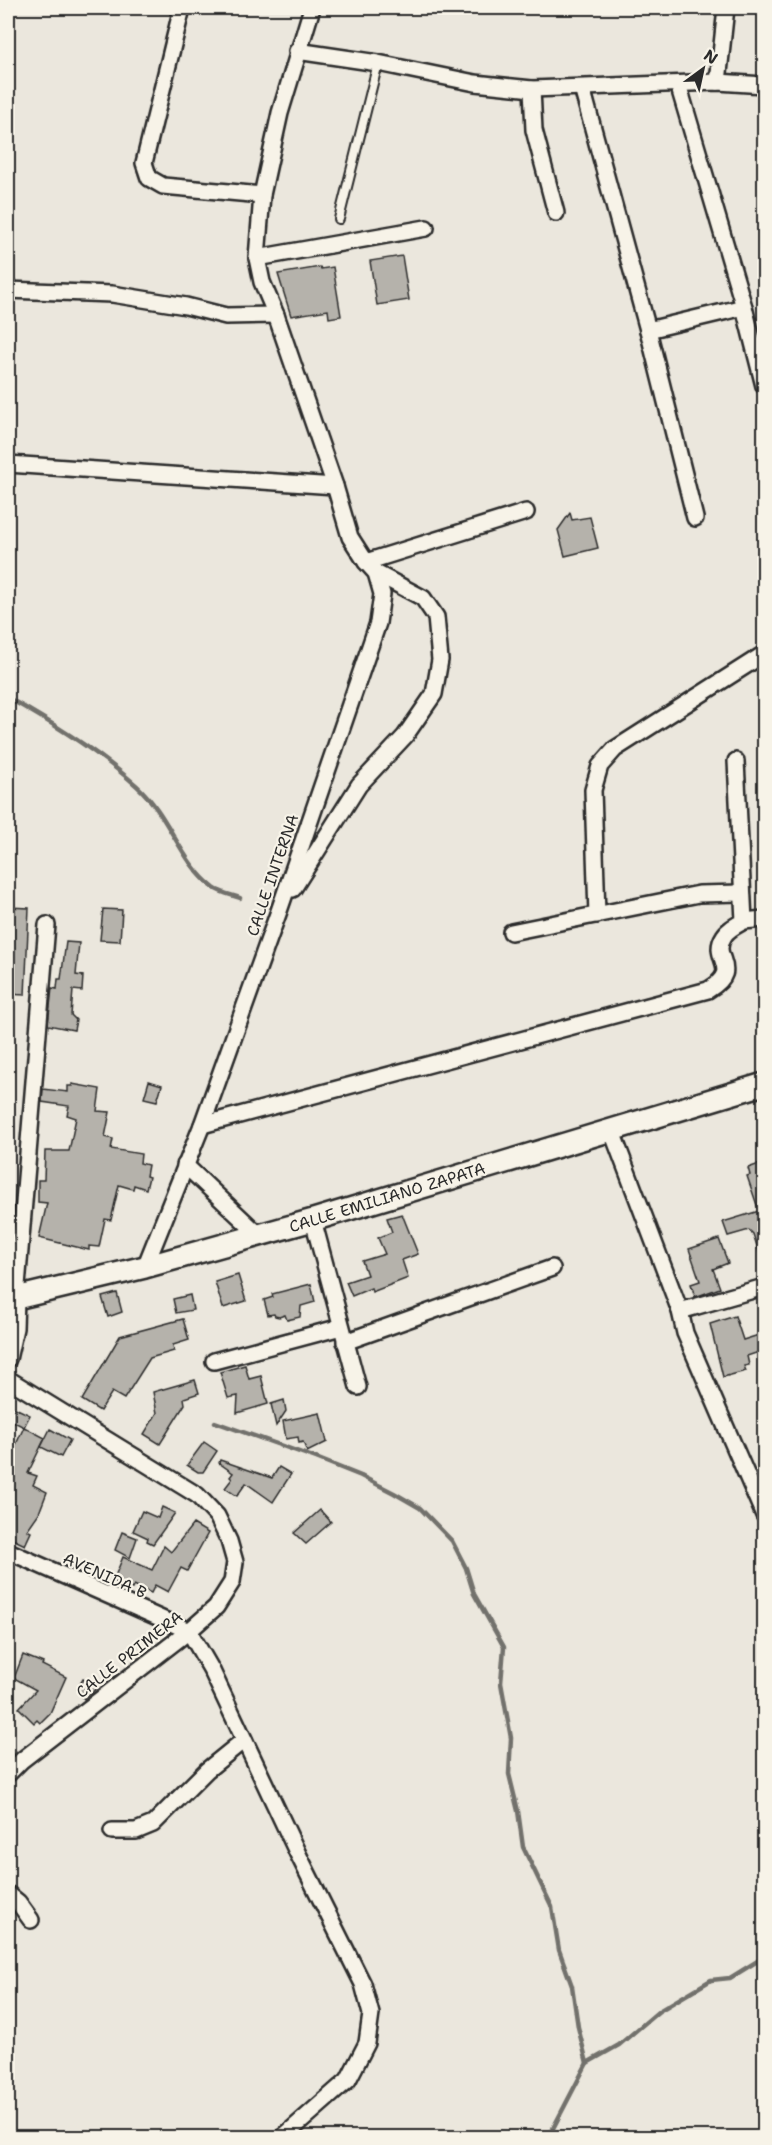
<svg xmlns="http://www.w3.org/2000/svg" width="772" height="2145" font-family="'Shantell Sans',sans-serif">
  <rect width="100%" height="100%" fill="#ebe7dd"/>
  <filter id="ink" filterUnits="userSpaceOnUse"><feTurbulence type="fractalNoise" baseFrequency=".0167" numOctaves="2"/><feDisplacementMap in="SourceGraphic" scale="12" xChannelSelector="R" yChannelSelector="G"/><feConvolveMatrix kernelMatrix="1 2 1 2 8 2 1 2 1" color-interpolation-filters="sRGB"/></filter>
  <g filter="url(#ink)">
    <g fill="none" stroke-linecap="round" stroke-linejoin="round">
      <g stroke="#72716c" stroke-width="4.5">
        <path d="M8 698C53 723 98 751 137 786 170 816 180 862 214 888 221 893 232 895 240 898"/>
        <path d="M215 1422 316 1458 361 1476 394 1493 420 1508 452 1541 466 1568 474 1594 504 1647 501 1683 511 1738 509 1774 518 1811 523 1847 552 1907 559 1950 572 1986 578 2027 587 2063"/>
        <path d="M548 2138 587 2063 619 2045 659 2011 711 1980 730 1978 764 1957"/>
      </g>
    </g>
    <g fill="#b5b2ab" stroke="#2b2b2b" stroke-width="1.5">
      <path d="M402 256 409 300 377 305 370 261Z"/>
      <path d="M320 267 321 269 333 267 341 316 329 318 328 310 291 316 278 274Z"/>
      <path d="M570 513 572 520 590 517 598 548 565 556 558 530Z"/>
      <path d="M8 907 29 908 25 995 8 994Z"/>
      <path d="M103 909 122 910 120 941 100 940Z"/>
      <path d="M66 942 79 943 76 975 83 976 82 991 73 990 71 1015 76 1020 74 1030 48 1025 52 988 57 989 58 979H61Z"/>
      <path d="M149 1081 162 1085 157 1101 144 1098Z"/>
      <path d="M72 1084 100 1089 97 1111 110 1112 105 1137 113 1139 111 1149 141 1154 140 1163 148 1165 146 1176 149 1177 146 1189 134 1185 133 1189 119 1185 111 1220 105 1219 99 1247 89 1246V1250L39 1238 47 1203 38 1202V1180H44L45 1151H69L76 1118 67 1115 69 1106 42 1102 43 1089 68 1092V1086H72Z"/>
      <path d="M765 1162V1260L762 1261 753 1234 749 1230 728 1236 723 1222 759 1211 747 1176 750 1175 748 1168Z"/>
      <path d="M402 1214 418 1254 402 1260 408 1278 372 1292 371 1288 352 1296 346 1282 367 1275 362 1261 385 1254 378 1238 392 1232 387 1218Z"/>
      <path d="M719 1239 728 1263 713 1269 720 1288 695 1297 691 1284 700 1281 689 1249Z"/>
      <path d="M238 1275 246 1301 223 1308 215 1282Z"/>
      <path d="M311 1284 315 1302 301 1306 300 1317 287 1320 285 1315 279 1317 275 1316 274 1314 268 1315 264 1300 273 1297 272 1294Z"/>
      <path d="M117 1293 122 1312 108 1317 102 1297Z"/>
      <path d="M190 1295 193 1310 176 1313 173 1299Z"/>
      <path d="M735 1316 743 1340 765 1333V1350L747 1356 749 1365 744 1366 746 1371 723 1377 710 1324Z"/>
      <path d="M183 1319 189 1340 173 1345 174 1351 150 1358 124 1399 112 1392 100 1411 82 1400 120 1336Z"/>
      <path d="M245 1365 249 1379 261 1376 268 1404 237 1413 238 1396 228 1398 220 1372Z"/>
      <path d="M195 1380 199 1393 184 1398 185 1404 160 1444 144 1434 157 1413 153 1392Z"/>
      <path d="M284 1400 286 1411 276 1426 271 1404Z"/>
      <path d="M13 1407 30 1415 24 1427 8 1419Z"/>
      <path d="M320 1413 327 1442 307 1452 303 1442 299 1443 298 1437 286 1439 283 1421Z"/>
      <path d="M24 1427 45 1438 28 1473 37 1476 33 1485 47 1492 39 1513 27 1530 31 1532 25 1545 8 1537V1462Z"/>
      <path d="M50 1429 70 1440 61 1457 41 1447Z"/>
      <path d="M204 1442 217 1451 203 1472H198L187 1465Z"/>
      <path d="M220 1460 272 1478 279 1467 291 1474 273 1502 246 1483 237 1496 225 1488 232 1479 230 1477 233 1473 219 1463Z"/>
      <path d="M162 1507 175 1513 153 1544 147 1541 148 1538 133 1531 142 1511 158 1518Z"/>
      <path d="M320 1510 331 1522 306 1544 294 1533Z"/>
      <path d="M193 1524 208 1533 187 1571 181 1568 168 1592 155 1585 151 1593 134 1585 132 1589 113 1581 123 1557 152 1570 164 1546 171 1552Z"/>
      <path d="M122 1532 137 1538 130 1558 115 1550Z"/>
      <path d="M23 1655 43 1663 42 1665 66 1677 50 1713 40 1723 37 1720 34 1723 19 1708 36 1690 14 1678Z"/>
      <path d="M83 1679 97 1688 84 1699 77 1689Z"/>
    </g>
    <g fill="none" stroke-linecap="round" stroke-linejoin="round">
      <g stroke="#2b2b2b" stroke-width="12">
        <path id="lane" d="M339 219 378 63"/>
      </g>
      <g stroke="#2b2b2b" stroke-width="20">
        <g id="street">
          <path d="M182 8 144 163 149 178 163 186 262 195"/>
          <path d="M297 51 378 63 475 83 532 89 718 82 764 85"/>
          <path d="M718 82 726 8"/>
          <path d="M582 88 648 330 744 307 678 84"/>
          <path d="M532 89 534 130 556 213"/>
          <path d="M257 258 426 228"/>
          <path d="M8 290 112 294 186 306 226 316 276 315"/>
          <path d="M744 307 764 386"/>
          <path d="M648 330 695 518"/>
          <path d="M8 464 335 486"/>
          <path d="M366 562 526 512"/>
          <path d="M293 889 359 785 405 736 434 694 440 660 436 617 423 598 376 573"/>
          <path d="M597 915 593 790 600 766 615 749 764 654"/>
          <path d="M744 921 764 919"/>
          <path d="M511 932 699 894 741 893"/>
          <path d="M202 1125 708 990C744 968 709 959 724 936 728 929 737 925 744 921L736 761"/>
          <path d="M611 1129 680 1311 685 1333 764 1515"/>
          <path d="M185 1165 259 1235"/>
          <path d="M313 1220 358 1387"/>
          <path d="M145 1267 202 1125 279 911 378 623 382 594 376 573 366 562 350 537 335 486 276 315 262 282 257 258 262 195 280 113 312 8"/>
          <path d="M680 1311 764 1287"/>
          <path d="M345 1342 552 1268"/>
          <path d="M8 1359 15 1328 16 1298 47 925"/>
          <path d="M214 1361 341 1327"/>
          <path d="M8 1379 197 1495 217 1516 229 1541 235 1562 232 1582 216 1607 189 1631 22 1760 8 1774"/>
          <path d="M8 1551 189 1631 211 1669 298 1854 363 1984 371 2014 367 2043 348 2080 282 2138"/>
          <path d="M112 1831H136L153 1824 207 1770 244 1740"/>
          <path d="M8 1894 18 1902 31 1920"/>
        </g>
      </g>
      <g stroke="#2b2b2b" stroke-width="26">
        <path id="secondary" d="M8 1300 145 1267 313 1220 764 1084"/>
      </g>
      <use href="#lane" stroke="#f7f3e8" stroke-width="8"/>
      <use href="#street" stroke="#f7f3e8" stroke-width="15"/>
      <use href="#secondary" stroke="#f7f3e8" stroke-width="21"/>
    </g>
  </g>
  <g text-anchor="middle" stroke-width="4.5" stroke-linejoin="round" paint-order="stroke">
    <g font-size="16" fill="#2b2b2b" stroke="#f7f3e8">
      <text transform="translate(272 875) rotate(-71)" y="6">CALLE INTERNA</text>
      <text transform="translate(387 1197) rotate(-17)" y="6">CALLE EMILIANO ZAPATA</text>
      <text transform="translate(105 1575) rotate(24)" y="6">AVENIDA B</text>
      <text transform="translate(129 1654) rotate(-38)" y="6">CALLE PRIMERA</text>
    </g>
  </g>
  <rect width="772" height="2145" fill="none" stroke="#f7f3e8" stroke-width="30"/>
  <rect x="15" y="15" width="742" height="2115" fill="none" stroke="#2b2b2b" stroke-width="2" filter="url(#ink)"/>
  <g transform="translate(703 69) rotate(33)" stroke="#f7f3e8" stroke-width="4.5" paint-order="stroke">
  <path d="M0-4.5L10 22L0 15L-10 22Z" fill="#2b2b2b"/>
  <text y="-9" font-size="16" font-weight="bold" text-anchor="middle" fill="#2b2b2b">N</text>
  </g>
</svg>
